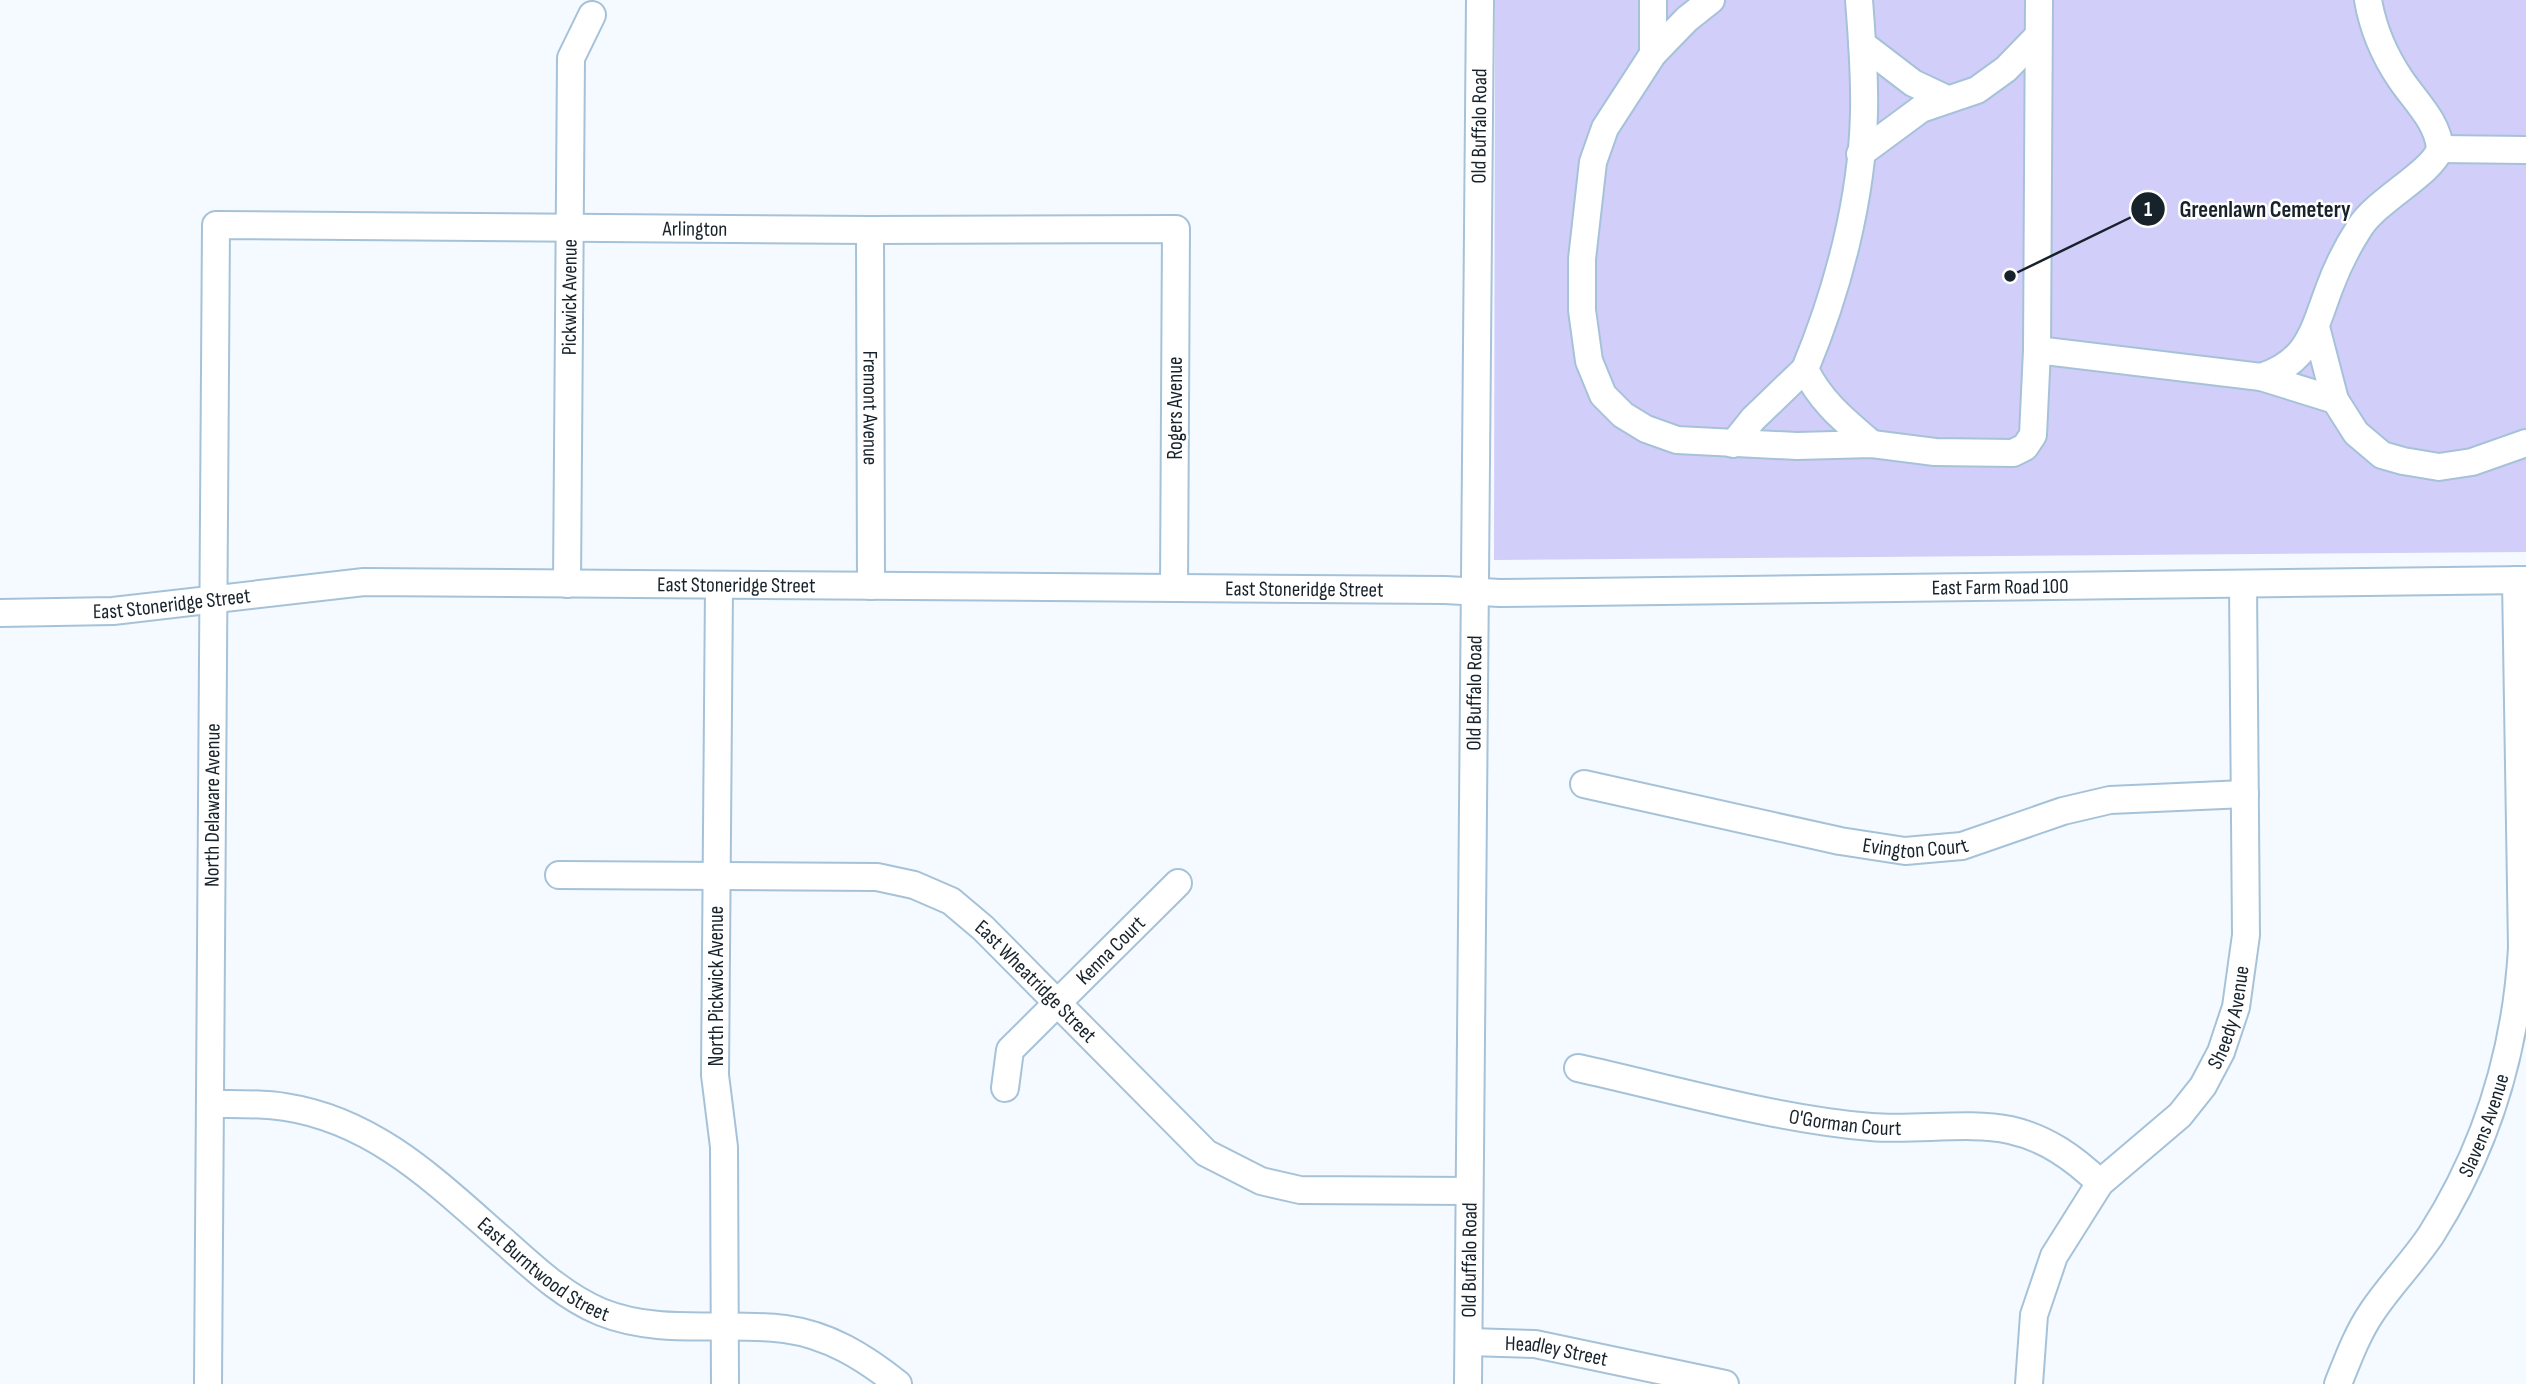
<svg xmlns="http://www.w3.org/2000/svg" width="2526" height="1384" font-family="'Sofia Sans Condensed',sans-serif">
  <rect width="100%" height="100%" fill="#f4faff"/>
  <path fill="#d2cefa" d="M1495 0H2526V552L1494 560Z"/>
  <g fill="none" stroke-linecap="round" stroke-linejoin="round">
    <g stroke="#a6c2d9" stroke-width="30">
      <g id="minor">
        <path d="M1653 0V54L1605 128 1593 162 1582 259V310L1589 361 1603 395 1623 415 1646 429 1677 440 1797 446 1872 444 1935 452 2013 453 2025 447 2033 435 2037 350"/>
        <path d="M1859 0C1862 38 1865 75 1864 113 1862 199 1838 290 1805 369 1820 401 1845 421 1872 444"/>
        <path d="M2039 0 2037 350 2261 377C2308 362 2313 332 2329 289 2337 267 2347 247 2360 227 2377 200 2432 173 2440 149 2438 122 2416 102 2401 80 2384 55 2373 29 2368 0"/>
        <path d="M1862 44 1913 83 1947 99"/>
        <path d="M1653 54 1687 19 1711 0"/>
        <path d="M2440 149 2526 150"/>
        <path d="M1860 154 1921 109 1977 90 2006 69 2038 36"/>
        <path id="s1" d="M870 230 871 586"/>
        <path d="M2316 327 2335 400"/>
        <path d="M2261 377 2335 400 2356 433 2382 455 2403 461 2439 467 2472 462 2526 443"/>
        <path d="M1733 444 1753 419 1805 369"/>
        <path id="s2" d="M567 584 571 58 592 15"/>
        <path d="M719 587 715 1075 724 1147 725 1384"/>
        <path id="s3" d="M0 613 113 611 364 582 1445 590 1500 593 2526 580"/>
        <path id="s4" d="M1584 784 1840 841 1905 851 1962 846 2063 811 2110 800 2245 794"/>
        <path id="s5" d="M559 875 877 877 914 885 951 901 983 928 1206 1153 1261 1181 1300 1190 1469 1191"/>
        <path id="s6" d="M1578 1068C1673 1089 1775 1119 1871 1127 1915 1131 1969 1121 2010 1130 2046 1138 2074 1158 2100 1183"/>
        <path id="s7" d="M1005 1088 1010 1050 1178 883"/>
        <path id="s8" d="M210 1104C235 1104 260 1103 285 1107 377 1121 439 1185 507 1244 536 1270 565 1297 601 1312 661 1336 723 1321 785 1329 829 1335 864 1357 898 1384"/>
        <path id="s9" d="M1469 1342 1535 1344 1725 1384"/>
        <path id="s10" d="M208 1384 216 225 870 230 1176 229 1174 587"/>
        <path id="s11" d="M1468 1384 1480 0"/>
        <path id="s12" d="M2029 1384 2034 1315 2054 1256 2100 1183 2180 1115 2203 1086 2221 1052 2236 1007 2246 935 2243 585"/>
        <path id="s13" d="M2338 1384C2348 1359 2357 1334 2372 1312 2390 1285 2413 1262 2431 1235 2487 1147 2516 1052 2522 948L2516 580"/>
      </g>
    </g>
    <use href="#minor" stroke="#fff" stroke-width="26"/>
  </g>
  <g text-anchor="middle" stroke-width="5" stroke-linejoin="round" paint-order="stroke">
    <g font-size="21" fill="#17222a" stroke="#fff">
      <text dy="7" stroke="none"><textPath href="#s11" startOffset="1258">Old Buffalo Road</textPath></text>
      <text dy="7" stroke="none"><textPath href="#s10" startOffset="1638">Arlington</textPath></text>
      <text dy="7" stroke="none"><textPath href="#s2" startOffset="287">Pickwick Avenue</textPath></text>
      <text dy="7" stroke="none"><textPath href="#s1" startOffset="178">Fremont Avenue</textPath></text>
      <text transform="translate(1175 408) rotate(-90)" y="7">Rogers Avenue</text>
      <text dy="7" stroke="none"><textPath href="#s3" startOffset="738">East Stoneridge Street</textPath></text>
      <text dy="7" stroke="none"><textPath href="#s3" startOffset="2002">East Farm Road 100</textPath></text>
      <text dy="7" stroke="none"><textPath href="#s3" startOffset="1306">East Stoneridge Street</textPath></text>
      <text dy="7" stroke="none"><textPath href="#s3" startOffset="172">East Stoneridge Street</textPath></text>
      <text dy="7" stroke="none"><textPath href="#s11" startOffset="691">Old Buffalo Road</textPath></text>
      <text dy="7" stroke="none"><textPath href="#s10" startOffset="579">North Delaware Avenue</textPath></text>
      <text dy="7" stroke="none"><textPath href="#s4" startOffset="338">Evington Court</textPath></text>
      <text dy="7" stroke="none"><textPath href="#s7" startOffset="180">Kenna Court</textPath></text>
      <text dy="7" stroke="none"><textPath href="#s5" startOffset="513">East Wheatridge Street</textPath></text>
      <text transform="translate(716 986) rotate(-90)" y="7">North Pickwick Avenue</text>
      <text dy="7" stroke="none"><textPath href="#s12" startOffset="434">Sheedy Avenue</textPath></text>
      <text dy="7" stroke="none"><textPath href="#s6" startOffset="273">O'Gorman Court</textPath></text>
      <text dy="7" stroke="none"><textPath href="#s13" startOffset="299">Slavens Avenue</textPath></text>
      <text dy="7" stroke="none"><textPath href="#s11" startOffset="124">Old Buffalo Road</textPath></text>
      <text dy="7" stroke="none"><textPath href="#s8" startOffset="385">East Burntwood Street</textPath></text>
      <text dy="7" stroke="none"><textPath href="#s9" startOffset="88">Headley Street</textPath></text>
    </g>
  </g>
  <path fill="none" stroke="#17222a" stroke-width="2.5" d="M2010 276L2148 209"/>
  <g fill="#17222a" stroke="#fff" stroke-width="2.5">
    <circle cx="2010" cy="276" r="7"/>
    <circle cx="2148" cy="209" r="18"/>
  </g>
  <g font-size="21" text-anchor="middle" font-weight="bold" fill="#fff">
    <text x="2148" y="216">1</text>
  </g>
  <g font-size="23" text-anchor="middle" font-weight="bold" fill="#17222a" stroke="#fff" stroke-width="5" stroke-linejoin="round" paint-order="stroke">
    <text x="2265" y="217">Greenlawn Cemetery</text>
  </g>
</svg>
